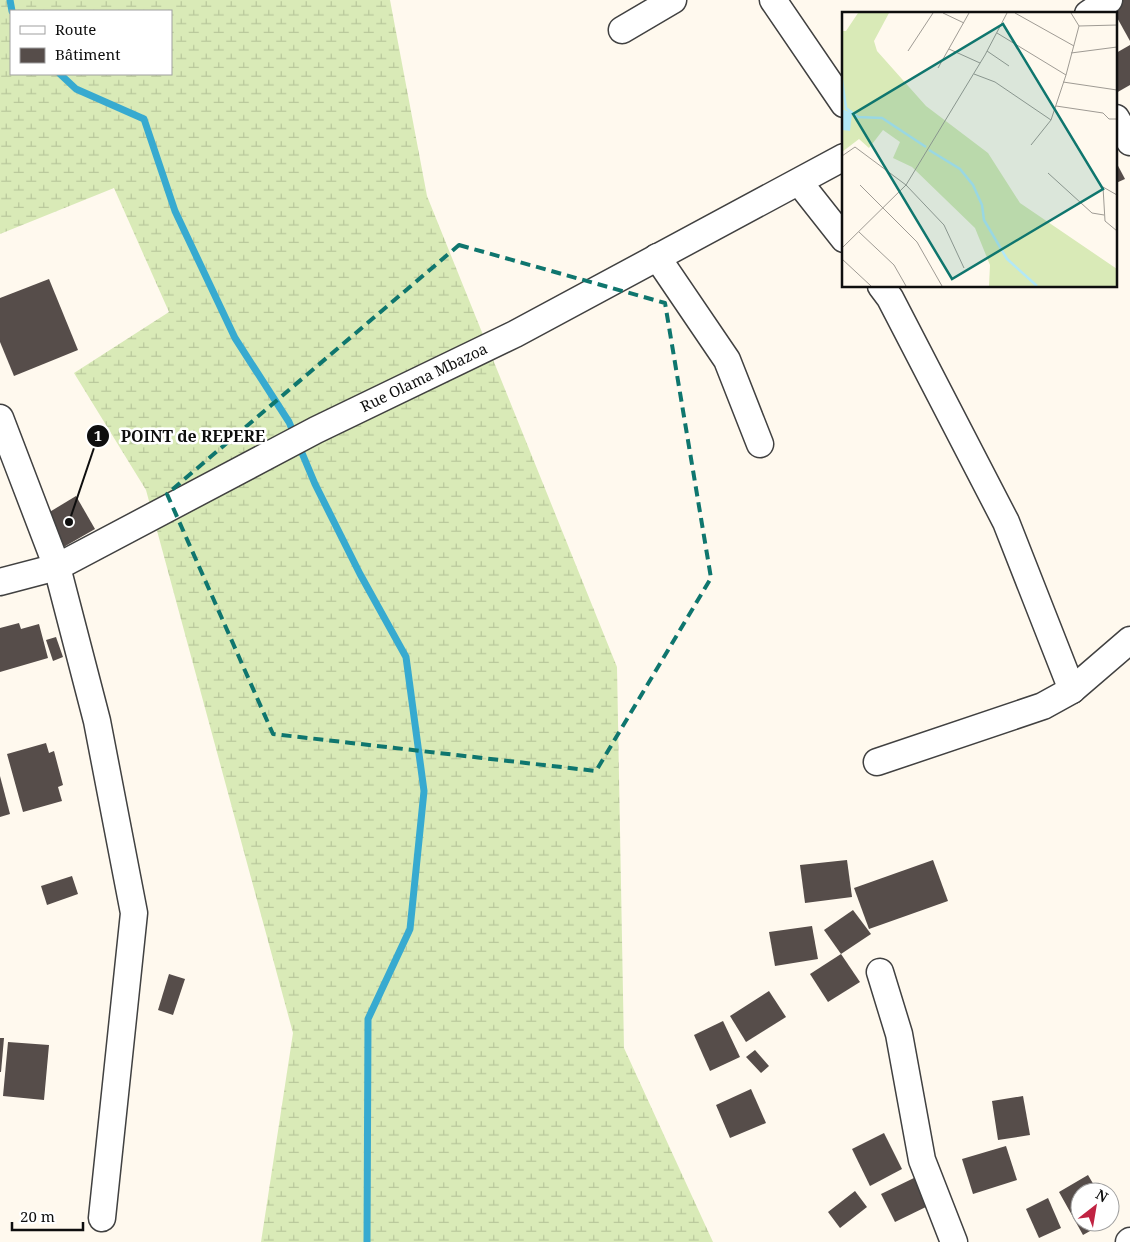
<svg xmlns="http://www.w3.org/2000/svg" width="1130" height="1242" font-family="'Noto Serif',serif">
  <defs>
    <pattern id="wetland-marsh" width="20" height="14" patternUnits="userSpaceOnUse" patternTransform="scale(1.25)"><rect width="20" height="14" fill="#d9eab7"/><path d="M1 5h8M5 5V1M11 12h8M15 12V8" fill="none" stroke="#b9c89c"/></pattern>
  </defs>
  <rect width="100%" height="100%" fill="#fff9ee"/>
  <path fill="url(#wetland-marsh)" fill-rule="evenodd" d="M0 0H390L427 196 617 667 624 1048 713 1242H261L293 1033 146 490 74 373 169 312 114 188 0 234ZM11 11H171V74H11Z"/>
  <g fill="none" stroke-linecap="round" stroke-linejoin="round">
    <g stroke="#37aad0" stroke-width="7">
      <path d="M10 0 12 11"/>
      <path d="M60 74 76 89 144 119 175 211 235 338 289 422 315 484 360 574 406 657 424 791 410 929 368 1019 367 1242"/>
    </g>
  </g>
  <g fill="#564d4a">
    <path d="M1119 0H1130V41L1110 5Z"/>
    <path d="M1130 45V85L1116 93V53Z"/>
    <path d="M1116 162 1125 179 1116 183Z"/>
    <path d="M49 279 78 350 14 376 0 342V298Z"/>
    <path d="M76 496 95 529 62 548 43 516Z"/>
    <path d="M19 623 21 629 39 624 48 658 0 672V628Z"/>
    <path d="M56 637 63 657 53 661 46 640Z"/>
    <path d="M46 743 49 753 54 751 63 785 58 787 62 801 23 812 7 754Z"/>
    <path d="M0 776 10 814 0 817Z"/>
    <path d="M847 860 852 897 805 903 800 865Z"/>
    <path d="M933 860 948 901 869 929 854 888Z"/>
    <path d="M72 876 78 894 47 905 41 886Z"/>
    <path d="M853 910 871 934 841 954 824 930Z"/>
    <path d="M812 926 818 959 775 966 769 932Z"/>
    <path d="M841 954 860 982 828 1002 810 974Z"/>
    <path d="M169 974 185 979 173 1015 158 1010Z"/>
    <path d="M769 991 786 1017 746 1042 730 1016Z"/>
    <path d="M723 1021 740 1057 710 1071 694 1035Z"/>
    <path d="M0 1038H4L1 1072H0Z"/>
    <path d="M8 1042 49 1045 44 1100 3 1096Z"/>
    <path d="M755 1050 769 1066 761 1073 746 1057Z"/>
    <path d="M751 1089 766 1123 730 1138 716 1105Z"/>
    <path d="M1023 1096 1030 1135 998 1140 992 1101Z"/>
    <path d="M884 1133 902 1169 870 1186 852 1149Z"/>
    <path d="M1006 1146 1017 1180 973 1194 962 1159Z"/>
    <path d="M1088 1175 1098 1192H1080V1222H1106L1083 1235 1059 1192Z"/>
    <path d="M916 1177 930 1205 895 1222 881 1194Z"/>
    <path d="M855 1191 867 1207 840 1228 828 1212Z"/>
    <path d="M1048 1198 1061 1228 1039 1238 1026 1209Z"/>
  </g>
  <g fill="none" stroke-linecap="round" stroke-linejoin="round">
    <g stroke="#414141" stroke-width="29">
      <g id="minor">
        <path d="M773 0 844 104"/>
        <path d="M1088 14 1109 0"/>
        <path d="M622 30 673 0"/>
        <path d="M1116 118 1130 142"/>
        <path d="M799 182 844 239"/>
        <path d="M657 257 727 360 760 444"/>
        <path d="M881 286 890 298 1006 522 1072 690"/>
        <path d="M0 418 57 567 97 721 134 913 102 1218"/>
        <path id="s1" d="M0 582 57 567 316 430 515 334 844 157"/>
        <path d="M877 762 1043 706 1072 690 1130 640"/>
        <path d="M880 972 899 1034 922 1160 954 1242"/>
        <path d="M1129 1242 1130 1241"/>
      </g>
    </g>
    <use href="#minor" stroke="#fff" stroke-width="26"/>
  </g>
  <path fill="none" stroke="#0f766e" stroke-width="4" stroke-dasharray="10 6" stroke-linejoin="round" d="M459 245 665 303 711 578 596 771 273 734 167 494Z"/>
  <g text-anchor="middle" stroke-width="5" stroke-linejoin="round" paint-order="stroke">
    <g font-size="15" fill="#0e0e0e" stroke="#fff">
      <text dy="5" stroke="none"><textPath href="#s1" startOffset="472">Rue Olama Mbazoa</textPath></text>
    </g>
  </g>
  <g transform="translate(842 12)">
    <rect width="275" height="275" fill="#fff9ee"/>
    <path d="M16 1H47L32 29 35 39 84 94 146 141 178 191 275 257V274H147L148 253 133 216 70 155 51 146 58 130 41 118 27 136 17 127 0 140V19H4Z" fill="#d9eab7"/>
    <path d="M0 97 10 101 8 119 0 118Z" fill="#b2e8f7"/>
    <path fill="none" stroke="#b2e8f7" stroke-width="2.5" d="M0 68 4 96 16 105 40 106 84 135M87 138 118 157 131 173 140 193 142 208 165 247 195 274"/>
    <path fill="none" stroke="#9f9b94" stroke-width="1" d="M101 1 122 11M173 1 232 34M237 14 275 13M155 21 224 63M107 37 138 51M66 39 91 1M145 39 167 54M229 41 275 35M96 56 127 1M132 62 153 70 209 108M221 70 275 78M214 94 261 101 267 107H275M189 133 209 108 224 63 237 14 229 1M0 144 13 135 64 173 102 213 122 256M206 161 250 201 262 203M18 173 75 230 100 274M275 183 261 175 263 209 275 219M17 220 52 253 64 274M0 236 64 173 143 43 165 1M0 247 29 274"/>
    <path fill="#0f766e" fill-opacity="0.15" stroke="#0f766e" stroke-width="2.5" d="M161 12 261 177 110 267 11 102Z"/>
    <rect width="275" height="275" fill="none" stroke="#0e0e0e" stroke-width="2.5"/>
  </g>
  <path fill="none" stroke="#0e0e0e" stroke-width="2" d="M69 522L98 436"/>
  <g fill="#0e0e0e" stroke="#fff" stroke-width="2">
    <circle cx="69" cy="522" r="5"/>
    <circle cx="98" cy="436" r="12"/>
  </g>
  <g font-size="15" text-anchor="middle" font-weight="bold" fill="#fff">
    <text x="98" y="441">1</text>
  </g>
  <g font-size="16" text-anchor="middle" font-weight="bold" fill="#0e0e0e" stroke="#fff" stroke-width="5" stroke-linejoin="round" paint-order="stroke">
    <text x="193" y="442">POINT de REPERE</text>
  </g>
  <rect x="10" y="10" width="162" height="65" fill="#ffffff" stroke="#9f9f9f"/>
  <rect x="20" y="26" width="25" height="8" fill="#ffffff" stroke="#9f9f9f"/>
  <text x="55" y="35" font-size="15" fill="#0e0e0e">Route</text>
  <rect x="20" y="48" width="25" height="15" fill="#564d4a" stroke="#9f9f9f"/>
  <text x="55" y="60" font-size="15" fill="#0e0e0e">Bâtiment</text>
  <g transform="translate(1095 1207) rotate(31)"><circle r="24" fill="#ffffff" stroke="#9f9f9f"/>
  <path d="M0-4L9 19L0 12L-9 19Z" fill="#c02342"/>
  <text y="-8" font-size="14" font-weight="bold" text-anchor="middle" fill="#0e0e0e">N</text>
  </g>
  <path d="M12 1222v8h71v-8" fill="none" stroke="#0e0e0e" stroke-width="2.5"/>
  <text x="20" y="1222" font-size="15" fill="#0e0e0e" stroke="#ffffff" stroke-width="4" paint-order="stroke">20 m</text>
</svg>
